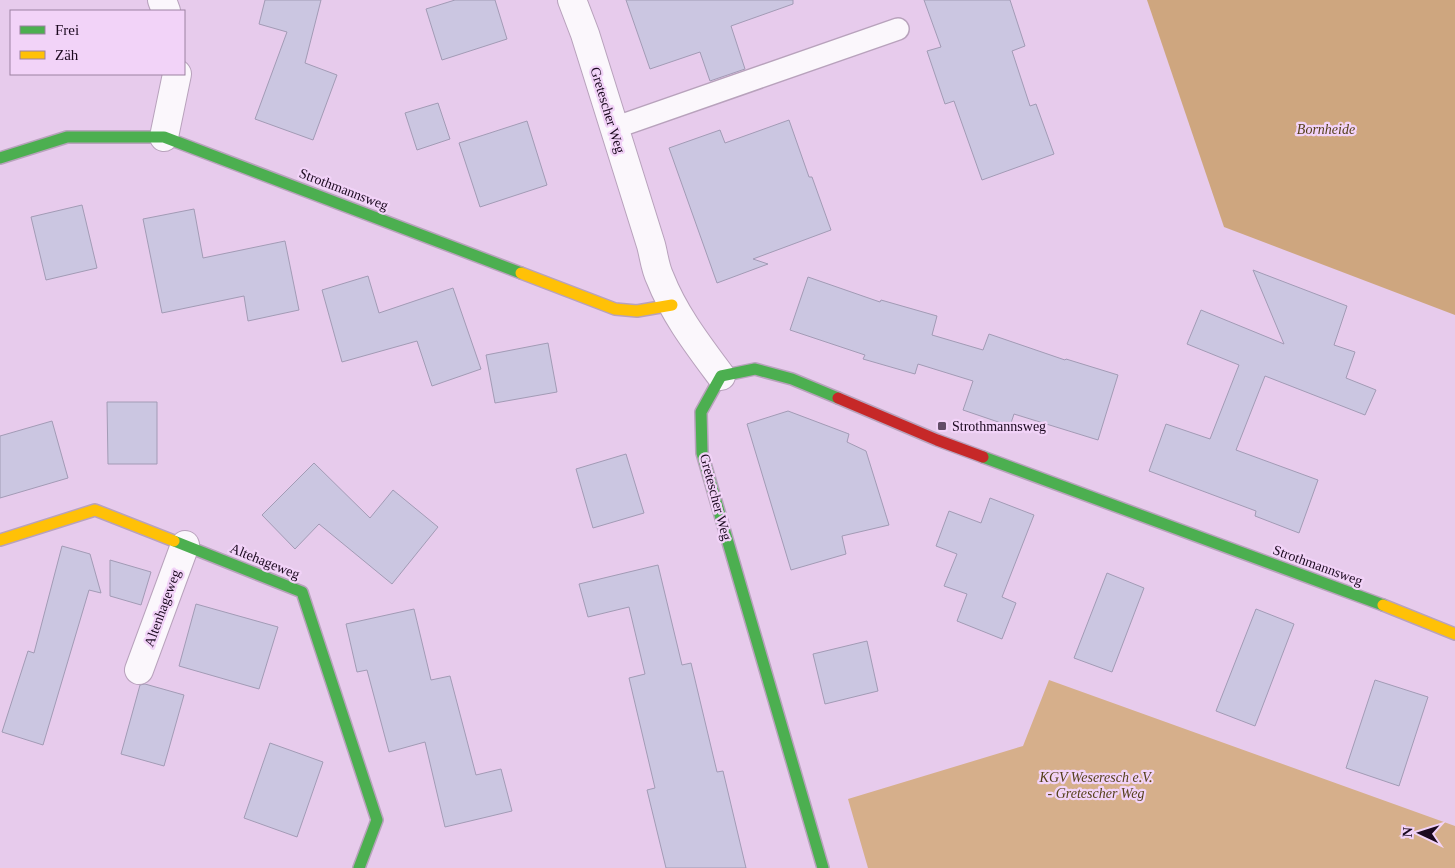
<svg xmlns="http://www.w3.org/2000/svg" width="1455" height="868" font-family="'Times New Roman',serif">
  <rect width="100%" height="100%" fill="#e7cbec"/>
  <path fill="#d6af8b" d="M1049 680 1455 826V868H868L848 799 1023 746Z"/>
  <path fill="#cea67f" d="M1147 0H1455V315L1224 227Z"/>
  <g fill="#cbc6e1" stroke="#a29bb5">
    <path d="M265 0H321L305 63 337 75 313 140 255 119 287 32 259 24Z"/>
    <path d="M455 0H495L507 39 442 60 426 9Z"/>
    <path d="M626 0H793V4L731 26 745 69 710 81 700 52 650 69Z"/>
    <path d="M924 0H1010L1025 46 1012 51 1030 106 1036 104 1054 154 982 180 954 101 945 104 927 51 941 47Z"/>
    <path d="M438 103 450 139 417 150 405 113Z"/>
    <path d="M789 120 809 177H812L831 230 753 259 768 264 717 283 669 148 720 130 725 143Z"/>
    <path d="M527 121 547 185 480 207 459 143Z"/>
    <path d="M82 205 97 268 46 280 31 217Z"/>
    <path d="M194 209 203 258 285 241 299 310 248 321 244 296 162 313 143 219Z"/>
    <path d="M1253 270 1347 306 1334 345 1355 352 1346 378 1376 390 1365 415 1265 376 1236 450 1318 480 1299 533 1255 516 1256 511 1149 471 1166 424 1210 439 1239 365 1187 344 1201 310 1284 344Z"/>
    <path d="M368 276 379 313 453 288 481 369 432 386 417 341 342 362 322 290Z"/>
    <path d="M808 277 880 302 881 300 937 316 932 335 983 350 989 334 1065 360 1066 359 1118 375 1098 440 1014 414 1010 426 963 410 973 381 918 364 915 374 863 359 865 355 790 330Z"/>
    <path d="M548 343 557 392 495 403 486 355Z"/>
    <path d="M107 402H157V464H108Z"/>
    <path d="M788 411 849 434 847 442 866 451 889 525 842 536 846 554 791 570 747 424Z"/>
    <path d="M52 421 68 478 0 498V436Z"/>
    <path d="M626 454 644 513 593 528 576 469Z"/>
    <path d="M314 463 370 518 393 490 438 527 392 584 319 524 295 549 262 515Z"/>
    <path d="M990 498 1034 515 1002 597 1016 603 1002 639 957 621 967 594 944 586 957 554 936 546 949 511 981 523Z"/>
    <path d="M62 546 90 554 101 593 89 590 43 745 2 732 28 651 34 653Z"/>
    <path d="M110 560 151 572 141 605 110 596Z"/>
    <path d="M658 565 682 665 691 663 717 772 723 771 746 868H666L647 790 655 788 629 678 645 674 629 607 588 617 579 584Z"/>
    <path d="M1107 573 1144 588 1112 672 1074 658Z"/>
    <path d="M196 604 278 627 259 689 179 666Z"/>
    <path d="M414 609 431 680 450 676 476 775 501 769 512 811 445 827 425 742 389 752 367 670 357 672 346 624Z"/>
    <path d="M1256 609 1294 624 1255 726 1216 711Z"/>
    <path d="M867 641 878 691 825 704 813 654Z"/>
    <path d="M1375 680 1428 697 1399 786 1346 768Z"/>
    <path d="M145 684 184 695 164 766 121 754 140 685Z"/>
    <path d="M270 743 323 762 297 837 244 818Z"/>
  </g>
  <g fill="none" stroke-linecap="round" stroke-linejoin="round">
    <g stroke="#b8a2bc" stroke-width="24">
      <path id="lane" d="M614 128 898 29"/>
    </g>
    <g stroke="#b8a2bc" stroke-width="30">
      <g id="street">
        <path d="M162 0 166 11"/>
        <path d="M572 0 585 34 651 245C654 256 655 268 660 278 674 314 698 345 721 376"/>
        <path d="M164 137 177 74"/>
        <path d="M139 670 185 545"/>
      </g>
    </g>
    <g stroke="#b8a2bc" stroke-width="14">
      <g id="fast">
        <path d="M0 158 67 137H164L521 273"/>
        <path d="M983 457 1383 605"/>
        <path d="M174 541 302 592 377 820 359 868"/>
        <path d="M823 868 702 453 701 412 721 376 755 369 792 379 838 398"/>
      </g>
    </g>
    <g stroke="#b8a2bc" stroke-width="14">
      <g id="slow">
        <path d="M521 273 615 309 637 311 672 305"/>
        <path d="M0 540 95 510 174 541"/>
        <path d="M1383 605 1455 634"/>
      </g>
    </g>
    <g stroke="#b8a2bc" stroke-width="14">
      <path id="jam" d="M838 398 937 440 983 457"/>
    </g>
    <use href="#lane" stroke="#fbf7fc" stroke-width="21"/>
    <use href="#street" stroke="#fbf7fc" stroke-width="28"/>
    <use href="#fast" stroke="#4caf50" stroke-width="11"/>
    <use href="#slow" stroke="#ffc107" stroke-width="11"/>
    <use href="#jam" stroke="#c62828" stroke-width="11"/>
  </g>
  <rect fill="#624d67" stroke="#f2d3f8" stroke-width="2" x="937" y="421" width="10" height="10" rx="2.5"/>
  <g text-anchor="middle" stroke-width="4.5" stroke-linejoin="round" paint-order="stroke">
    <g font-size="14" fill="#1b091f" stroke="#f2d3f8">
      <text transform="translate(608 110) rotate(73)" y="5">Gretescher Weg</text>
      <text transform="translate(344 189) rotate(21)" y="5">Strothmannsweg</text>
      <text transform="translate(716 497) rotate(75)" y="5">Gretescher Weg</text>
      <text transform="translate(265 561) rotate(22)" y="5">Altehageweg</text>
      <text transform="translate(1318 565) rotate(20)" y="5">Strothmannsweg</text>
      <text transform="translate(162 608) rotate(-70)" y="5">Altenhageweg</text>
    </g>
    <g font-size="14" font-style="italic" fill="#543f19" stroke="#f2d3f8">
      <text x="1326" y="134">Bornheide</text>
      <text x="1096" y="782">KGV Weseresch e.V.<tspan x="1096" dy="16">- Gretescher Weg</tspan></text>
    </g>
    <g font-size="14" fill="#1b091f" stroke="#f2d3f8" text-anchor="start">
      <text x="952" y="431">Strothmannsweg</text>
    </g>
  </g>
  <rect x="10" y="10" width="175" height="65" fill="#f2d3f8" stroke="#9c82a1"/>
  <rect x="20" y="26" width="25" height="8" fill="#4caf50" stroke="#9c82a1"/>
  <text x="55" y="35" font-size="15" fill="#1b091f">Frei</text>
  <rect x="20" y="51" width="25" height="8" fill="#ffc107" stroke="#9c82a1"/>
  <text x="55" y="60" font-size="15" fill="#1b091f">Zäh</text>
  <g transform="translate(1420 833) rotate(274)" stroke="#f2d3f8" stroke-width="4" paint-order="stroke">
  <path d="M0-4L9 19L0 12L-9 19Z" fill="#1b091f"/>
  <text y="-8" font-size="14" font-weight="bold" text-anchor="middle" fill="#1b091f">N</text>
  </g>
</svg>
